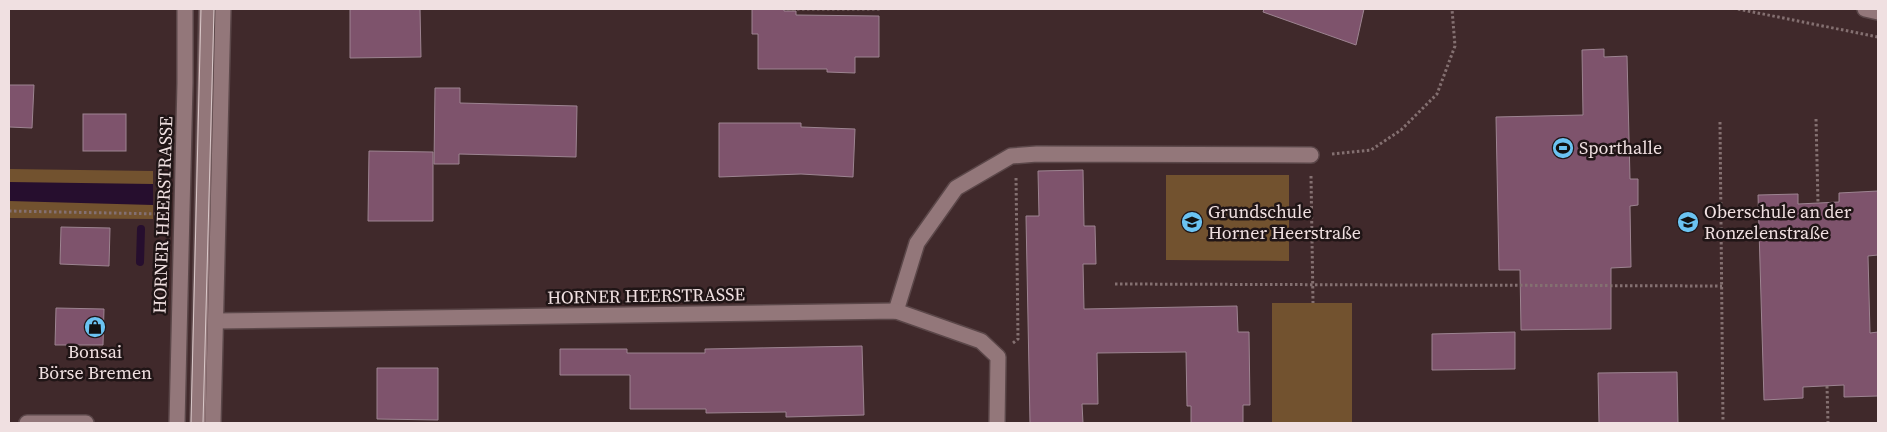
<svg xmlns="http://www.w3.org/2000/svg" width="1887" height="432" font-family="'Source Serif 4',serif">
  <rect width="100%" height="100%" fill="#40292b"/>
  <g fill="#72522f">
    <path d="M9 169 153 171V219L9 218Z"/>
    <path d="M1166 175H1289V261L1166 260Z"/>
    <rect x="1272" y="303" width="80" height="120"/>
  </g>
  <path fill="#260e2e" d="M9 182 153 184V205L9 201Z"/>
  <g fill="none" stroke-linecap="round" stroke-linejoin="round">
    <path stroke="#260e2e" stroke-width="8" d="M140 262 141 229"/>
  </g>
  <g fill="#7e536c" stroke="#9d8491">
    <path d="M350 9H420L421 57 350 58Z"/>
    <path d="M752 9H784V11H796V15L879 16V57H855V73L827 72V69H758V34H752Z"/>
    <path d="M1264 9H1364L1356 45 1263 12Z"/>
    <path d="M1604 49V57L1627 56 1630 179H1638V205L1630 206 1631 267 1611 268V329L1521 330 1520 270H1499L1496 117 1583 115 1582 50Z"/>
    <path d="M9 85H34L32 128 9 127Z"/>
    <path d="M435 88H460V103L577 106 576 157 459 154V164H434Z"/>
    <rect x="83" y="114" width="43" height="37"/>
    <path d="M719 123H801V127L855 129 853 177 801 174 719 177Z"/>
    <path d="M369 151 433 152V221H368Z"/>
    <path d="M1083 170 1084 226H1095L1096 264H1083L1084 309 1237 306 1238 332H1249L1250 405H1243V423H1191V406H1187L1186 352 1097 353 1098 404H1082L1083 423H1030L1026 216H1039L1038 171Z"/>
    <path d="M1878 191V255L1868 256 1870 333 1878 332V396L1844 397V385L1803 387V398L1764 400 1758 195 1798 194V204L1839 202V193Z"/>
    <path d="M61 227 110 228 109 266 60 264Z"/>
    <path d="M56 308 104 309 103 345H55Z"/>
    <path d="M1515 332V369L1432 370V334Z"/>
    <path d="M862 346 864 415 786 417V412L706 413V409H630V375H560V349H627V353H705V349Z"/>
    <path d="M377 368H438V420L377 419Z"/>
    <path d="M1677 372 1678 423H1599L1598 373Z"/>
  </g>
  <g fill="none" stroke-linecap="round" stroke-linejoin="round">
    <g stroke="#5b4749" stroke-width="18">
      <g id="service">
        <path d="M896 311 917 243 956 188 1011 156 1037 154 1311 155"/>
        <path d="M216 321 896 311 981 341 998 357 997 423"/>
        <path d="M198 423 207 9"/>
      </g>
    </g>
    <g stroke="#5b4749" stroke-width="18">
      <g id="minor">
        <path d="M1865 9 1878 12"/>
        <path d="M27 423H86"/>
      </g>
    </g>
    <g stroke="#5b4749" stroke-width="18">
      <g id="secondary">
        <path d="M177 423 185 83V9"/>
        <path d="M213 423 223 9"/>
      </g>
    </g>
    <g stroke="#847071" stroke-width="3" stroke-dasharray="2.5 2.5" stroke-linecap="butt">
      <path d="M787 9H880"/>
      <path d="M1738 9 1878 37"/>
      <path d="M1816 119 1818 203"/>
      <path d="M1720 122 1723 423"/>
      <path d="M1332 154 1371 150 1401 130 1437 94 1455 46 1452 9"/>
      <path d="M1311 176 1313 303"/>
      <path d="M9 211 161 214"/>
      <path d="M1115 284 1722 286"/>
      <path d="M1013 343 1018 339 1016 176"/>
      <path d="M1827 386 1828 423"/>
    </g>
    <use href="#service" stroke="#93777a" stroke-width="15"/>
    <use href="#minor" stroke="#93777a" stroke-width="15"/>
    <use href="#secondary" stroke="#93777a" stroke-width="15"/>
    <g stroke="#d9c8c9" stroke-width="1">
      <path d="M191 423 201 9"/>
      <path d="M203 423 214 9"/>
    </g>
  </g>
  <defs>
    <g id="stadium-disc" transform="scale(1.125)"><circle r="9.5" fill="#6bc3f2" stroke="#201516"/><path d="M0-5a6.5 5 0 1 0 0 10a6.5 5 0 1 0 0-10ZM-3.5-1.8h7v3.6h-7Z" fill="#111"/></g>
    <g id="school-disc" transform="scale(1.125)"><circle r="9.5" fill="#6bc3f2" stroke="#201516"/><path d="M0-5L7-2L0 1L-7-2ZM-4 1L0 2.5L4 1V4Q0 6-4 4Z" fill="#111"/></g>
    <g id="shop-disc" transform="scale(1.125)"><circle r="9.5" fill="#6bc3f2" stroke="#201516"/><path d="M-5-2.5h2.3a2.7 3.5 0 0 1 5.4 0H5L5.5 6h-11ZM-1.5-2.5h3a1.5 2.3 0 0 0-3 0Z" fill="#111"/></g>
  </defs>
  <g fill-rule="evenodd">
    <use href="#stadium-disc" x="1563" y="148"/>
    <use href="#school-disc" x="1192" y="222"/>
    <use href="#school-disc" x="1688" y="222"/>
    <use href="#shop-disc" x="95" y="327"/>
  </g>
  <g text-anchor="middle" stroke-width="5" stroke-linejoin="round" paint-order="stroke">
    <g font-size="18" fill="#f0e0e1" stroke="#201516" text-anchor="start">
      <text x="1579" y="154">Sporthalle</text>
      <text x="1208" y="218">Grundschule<tspan x="1208" dy="21">Horner Heerstraße</tspan></text>
      <text x="1704" y="218">Oberschule an der<tspan x="1704" dy="21">Ronzelenstraße</tspan></text>
      <text x="95" y="358" text-anchor="middle">Bonsai<tspan x="95" dy="21">Börse Bremen</tspan></text>
    </g>
    <g font-size="18" fill="#f0e0e1" stroke="#201516">
      <text transform="translate(163 215) rotate(-88)" y="6">HORNER HEERSTRASSE</text>
      <text transform="translate(646 296) rotate(-1)" y="6">HORNER HEERSTRASSE</text>
    </g>
  </g>
  <rect width="1887" height="432" fill="none" stroke="#f0e0e1" stroke-width="20"/>
</svg>
